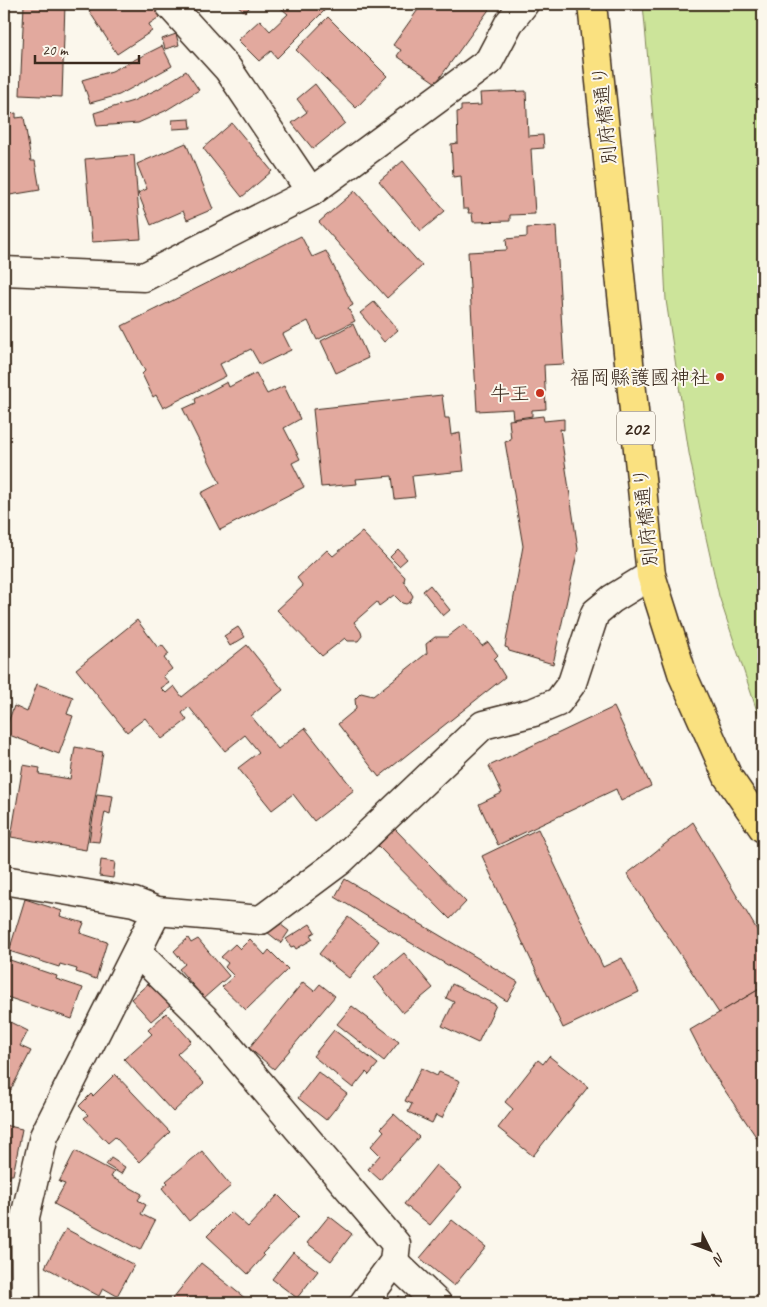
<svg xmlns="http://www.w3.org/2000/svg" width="767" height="1307" font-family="Caveat,'Klee One',sans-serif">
  <rect width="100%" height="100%" fill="#fbf7ec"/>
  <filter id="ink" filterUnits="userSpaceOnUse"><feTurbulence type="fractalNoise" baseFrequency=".02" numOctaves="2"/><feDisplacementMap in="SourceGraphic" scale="10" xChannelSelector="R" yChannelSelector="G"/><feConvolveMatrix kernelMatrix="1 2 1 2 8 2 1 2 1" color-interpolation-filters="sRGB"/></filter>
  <g filter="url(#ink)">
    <path fill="#cce49a" stroke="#84875c" d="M643 4H763V729L719 596 703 524 689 453 666 300 662 221Z"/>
    <g fill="#e2a99e" stroke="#3b2a1e">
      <path d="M24 4H65L62 97 20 95Z"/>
      <path d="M100 4H147L149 7 153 4 161 16 149 24 152 31 117 54 89 11Z"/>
      <path d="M236 4H253L245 12Z"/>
      <path d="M279 4H320L326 9 277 58 271 51 259 61 238 40 260 20 270 31 288 14 277 5Z"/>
      <path d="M422 4H493L436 83 397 56 401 50 393 45Z"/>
      <path d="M328 17 387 76 356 108 296 50Z"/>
      <path d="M176 34 179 45 165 49 162 39Z"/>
      <path d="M162 46 172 66 119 95 90 103 82 80 112 71Z"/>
      <path d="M186 71 199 90 165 111 138 123 97 126 94 113 133 101 158 89Z"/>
      <path d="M315 84 345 123 313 149 292 123 307 112 297 99Z"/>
      <path d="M526 91 528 136 543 135 544 148 531 149 535 214 510 215V221L473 222 472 213H468L469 209H463L461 176 453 177 451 144 458 143 457 112 461 111V106L481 105 480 93Z"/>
      <path d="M16 113V118L24 117 31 161H35L40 190 4 196V115Z"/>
      <path d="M190 119 191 128 173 129 172 120Z"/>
      <path d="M232 123 272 171 242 197 203 148Z"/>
      <path d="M186 143 213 209 187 220 183 211 151 225 138 193 147 189 137 164Z"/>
      <path d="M134 155 141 239 92 242 85 159Z"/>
      <path d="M403 161 445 211 421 231 379 181Z"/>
      <path d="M355 191 422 266 387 298 319 222Z"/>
      <path d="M556 226 564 364 544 365 546 409 532 410V416L513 419 512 409 477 411 468 252 507 250 506 239 527 237V228Z"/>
      <path d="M301 236 312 257 326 251 353 305 348 308 355 321 317 340 308 321 283 334 291 350 260 365 251 349 220 364 226 376 163 408 156 395 153 397 142 374 145 371 122 326Z"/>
      <path d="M374 302 398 330 384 342 360 313Z"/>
      <path d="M353 324 368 358 336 373 321 341Z"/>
      <path d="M256 373 267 394 284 386 300 419 284 428 300 459 292 463 304 487 220 530 201 493 220 483 183 409 196 403 195 399 227 382 229 387Z"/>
      <path d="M442 395 445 418H449L451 435 460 433 464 471 412 476 415 497 395 499 392 476 356 479 357 484 321 487 313 409Z"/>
      <path d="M543 416 544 421 564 419V430L560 429 578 549 553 664 509 651 508 648 505 647 523 546 505 442 511 440 509 420Z"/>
      <path d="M362 532 405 577 404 581 413 596 410 602 406 604 402 603 394 595 379 606 377 602 354 622 361 632 362 636 358 641H348L345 638 322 656 277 610 303 586 297 578 327 550 333 556Z"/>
      <path d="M398 549 407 559 399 566 390 557Z"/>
      <path d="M430 585 450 610 443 616 423 591Z"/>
      <path d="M137 620 158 648 162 645 169 654 164 658 172 669 163 676 169 683 161 688 166 693 174 686 182 697 247 645 283 690 251 716 278 749 305 728 354 790 314 821 293 794 272 810 238 768 259 752 245 735 225 751 189 707 182 713 187 720 162 739 145 718 127 732 76 669Z"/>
      <path d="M464 624 482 646 488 642 498 655 494 659 505 677 379 777 338 724 356 709 355 699 361 693 373 696 427 653 426 644 435 637H447Z"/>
      <path d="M238 627 245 637 230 646 224 636Z"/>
      <path d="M37 684 73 697 67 714 73 716 59 754 4 733 14 706 27 712Z"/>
      <path d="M614 707 651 786 621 801 616 789 498 845 479 804 502 793 489 766Z"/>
      <path d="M75 747 103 752 86 850 11 837 23 765 40 768 39 774 70 779Z"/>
      <path d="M97 794 113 796 110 814 105 812 99 842 89 841Z"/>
      <path d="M693 822 763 940V987L719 1013 627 874Z"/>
      <path d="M395 829 466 902 450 919 378 846Z"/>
      <path d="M538 829 603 967 622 958 639 992 563 1028 482 856Z"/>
      <path d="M101 860 115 862 113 878 99 876Z"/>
      <path d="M345 879 518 982 507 1001 335 897Z"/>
      <path d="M25 899 62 911 60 916 84 923 80 933 107 942 96 979 76 972 77 969 60 964 59 967 9 951Z"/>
      <path d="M348 917 379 941 349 978 319 954Z"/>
      <path d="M272 918 289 931 281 943 263 929Z"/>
      <path d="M310 924 315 932 310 935 313 939 296 949 294 946 291 947 286 939Z"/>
      <path d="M188 938 191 943 198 939 229 976 204 998 179 969 185 964 174 951Z"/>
      <path d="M250 939 265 955 269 950 288 969 246 1010 222 987 234 976 225 967 228 963 221 957 235 944 240 949Z"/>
      <path d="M5 942 11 944 9 951 4 949Z"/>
      <path d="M404 953 433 988 403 1013 374 978Z"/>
      <path d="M4 958 57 976 56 979 83 988 72 1019 4 996Z"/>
      <path d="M150 982 171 1004 151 1021 131 999Z"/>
      <path d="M303 982 314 991 320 984 335 996 274 1069 249 1048Z"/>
      <path d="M452 984 496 1005 478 1043 442 1026 454 1002 446 998Z"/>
      <path d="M763 987V1147L709 1067 690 1030Z"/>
      <path d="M352 1006 399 1042 384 1061 337 1024Z"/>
      <path d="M166 1013 191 1041 177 1054 204 1083 173 1112 124 1059 152 1034 148 1030Z"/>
      <path d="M4 1019 28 1031 20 1046 31 1051 4 1103Z"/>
      <path d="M334 1030 378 1064 369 1075 366 1072 353 1088 313 1056Z"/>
      <path d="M549 1056 588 1087 533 1156 498 1128 513 1109 505 1102 538 1060 543 1064Z"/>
      <path d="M421 1068 437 1076 439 1072 460 1081 442 1118 436 1115 432 1123 408 1112 412 1104 405 1101Z"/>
      <path d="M318 1072 347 1094 326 1120 298 1098Z"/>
      <path d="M115 1074 170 1132 139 1162 115 1137 108 1143 84 1118 88 1115 79 1106 91 1094 93 1096Z"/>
      <path d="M394 1114 419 1137 380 1180 368 1169 380 1155 371 1146 384 1131 381 1128Z"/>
      <path d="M4 1125 22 1129 13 1175H10L9 1182 4 1181Z"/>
      <path d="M75 1151 114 1172 111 1177 142 1194 138 1200 146 1205 141 1214 155 1221 140 1250 54 1204 65 1184 59 1182Z"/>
      <path d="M202 1151 231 1186 189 1221 162 1188 168 1183 166 1181Z"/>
      <path d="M111 1158 125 1167 121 1174 106 1165Z"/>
      <path d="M436 1165 462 1187 430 1225 404 1204Z"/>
      <path d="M278 1195 299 1216 262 1254 264 1256 248 1274 207 1236 231 1212 248 1227Z"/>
      <path d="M329 1216 352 1234 331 1261 307 1243Z"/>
      <path d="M452 1220 486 1247 454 1286 420 1258Z"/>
      <path d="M66 1229 134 1265 117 1296 103 1288 99 1296 45 1267Z"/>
      <path d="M293 1252 318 1271 297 1298 272 1279Z"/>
      <path d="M201 1263 251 1303H169Z"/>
      <path d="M399 1296 407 1303H392Z"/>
    </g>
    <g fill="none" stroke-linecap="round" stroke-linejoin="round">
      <g stroke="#3b2a1e" stroke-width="31">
        <g id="minor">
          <path d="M169 4 228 69 311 192"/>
          <path d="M4 271 144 277 311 192 489 61 509 23 524 4"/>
          <path d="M4 880 134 902 157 911 261 920 340 861 483 725 534 712 558 702 572 683 595 613 612 599 651 575"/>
          <path d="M137 952 206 1020 396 1244 394 1262 364 1303"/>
          <path d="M394 1262 437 1303"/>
          <path d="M26 1303 25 1217 44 1136 157 911"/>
        </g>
      </g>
      <g stroke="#3b2a1e" stroke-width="31">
        <path id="highway" d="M592 4 651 575 683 676 728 777 763 828"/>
      </g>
      <use href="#minor" stroke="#fbf7ec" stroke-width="28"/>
      <use href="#highway" stroke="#fae180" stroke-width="28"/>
    </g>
  </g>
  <g fill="#c8321e" stroke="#fbf7ec" stroke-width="2">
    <circle cx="720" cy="377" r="5"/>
    <circle cx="540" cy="393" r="5"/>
  </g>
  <g text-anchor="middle" stroke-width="4" stroke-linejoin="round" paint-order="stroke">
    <rect fill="#fbf7ec" stroke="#75685c" stroke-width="1" x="617" y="411.5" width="38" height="33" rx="4"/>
    <g font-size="19" font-weight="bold" fill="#3b2a1e">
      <text x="636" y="435">202</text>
    </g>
    <g font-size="20" fill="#3b2a1e" stroke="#fbf7ec">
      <text transform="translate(604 115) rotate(-96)" y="7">別府橋通り</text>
      <text transform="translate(645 517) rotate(-96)" y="7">別府橋通り</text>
    </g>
    <g font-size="20" fill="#3b2a1e" stroke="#fbf7ec" text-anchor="end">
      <text x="710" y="384">福岡縣護國神社</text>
      <text x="530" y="400">牛王</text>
    </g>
  </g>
  <rect width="767" height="1307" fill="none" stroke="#fbf7ec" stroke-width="20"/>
  <rect x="10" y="10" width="747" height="1287" fill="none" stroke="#3b2a1e" stroke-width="2" filter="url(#ink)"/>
  <g transform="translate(710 1250) rotate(132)" stroke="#fbf7ec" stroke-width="4" paint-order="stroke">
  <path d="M0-4L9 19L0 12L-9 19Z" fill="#3b2a1e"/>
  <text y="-8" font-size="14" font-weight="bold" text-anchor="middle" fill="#3b2a1e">N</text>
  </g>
  <path d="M35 55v8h104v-8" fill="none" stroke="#3b2a1e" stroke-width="2.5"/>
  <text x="42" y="55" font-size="15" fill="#3b2a1e" stroke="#fbf7ec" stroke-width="4" paint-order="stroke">20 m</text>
</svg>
